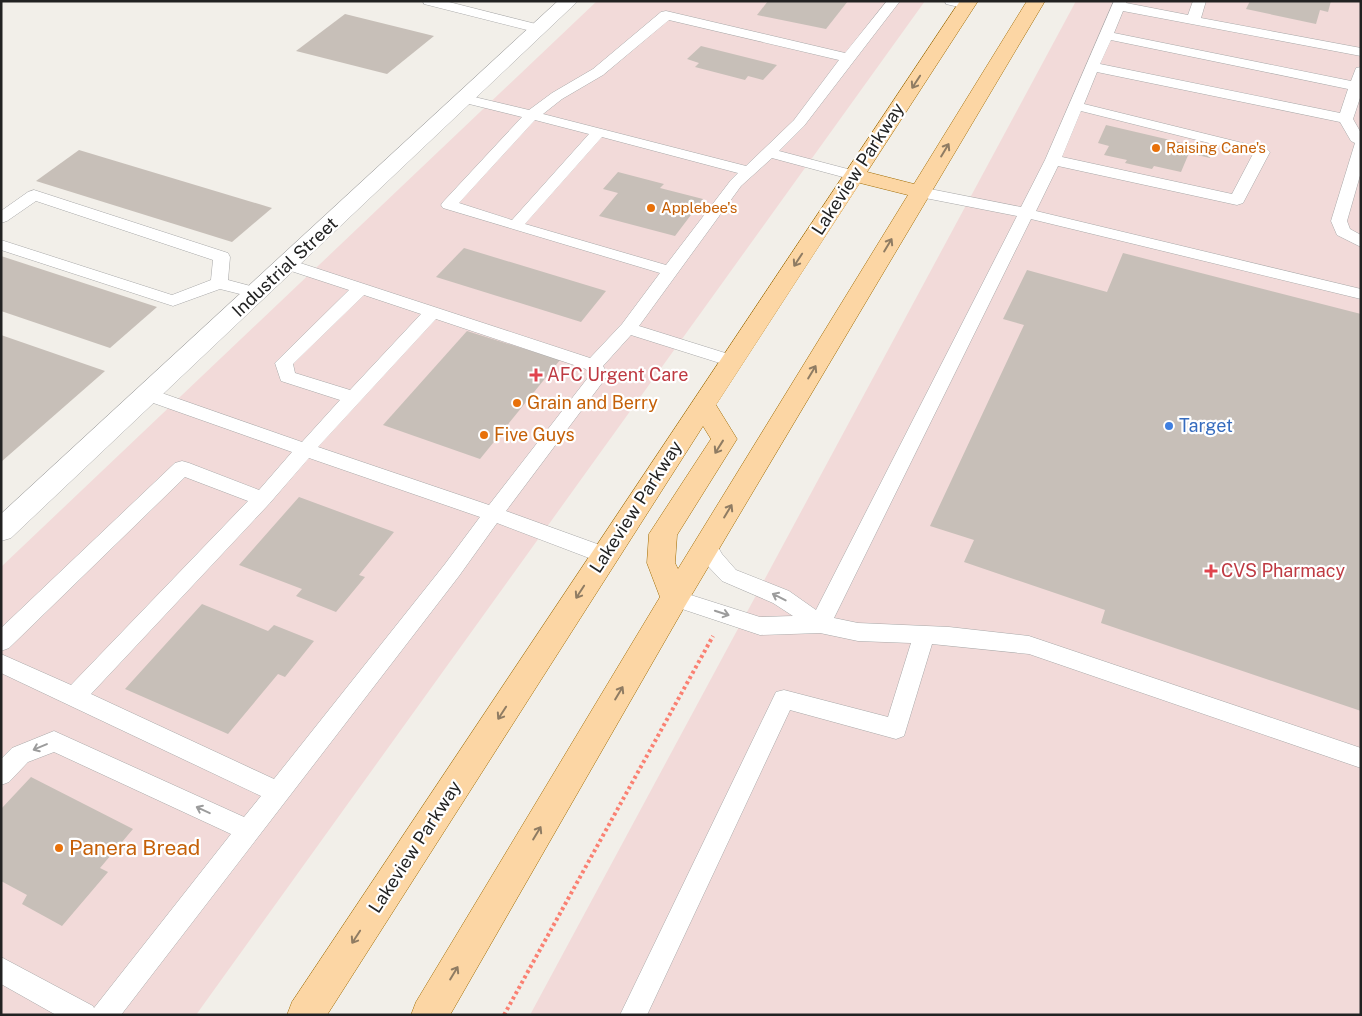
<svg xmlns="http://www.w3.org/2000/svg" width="1362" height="1016" font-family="'Public Sans',sans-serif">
  <rect width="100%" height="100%" fill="#f2efe9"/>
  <g fill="#f2dad9">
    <path d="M597 1H925L196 1015H1V567Z"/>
    <path d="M1076 1H1361V1015H530Z"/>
  </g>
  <g fill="#c7bfb8">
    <path d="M768 1H848L826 29 757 15Z"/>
    <path d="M1250 1H1331L1328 12 1320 10 1316 24 1246 9Z"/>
    <path d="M345 14 434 36 387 74 296 51Z"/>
    <path d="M701 46 777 65 763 80 748 76 745 80 695 67 699 63 687 59Z"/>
    <path d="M1106 125 1213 150 1210 158 1189 153 1181 172 1154 166 1152 169 1125 163 1127 160 1104 155 1109 146 1098 143Z"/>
    <path d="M79 150 272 208 232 242 36 181Z"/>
    <path d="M618 172 664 184 660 188 703 199 675 236 599 216 618 193 603 189Z"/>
    <path d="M464 248 606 291 581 322 436 277Z"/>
    <path d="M1123 253 1361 314V711L1101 623 1105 610 964 562 974 540 930 526 1024 325 1003 319 1027 270 1107 292Z"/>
    <path d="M1 256 157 307 110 348 1 311Z"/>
    <path d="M467 331 560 360 480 459 383 425Z"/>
    <path d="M1 335 105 371 1 462Z"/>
    <path d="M299 497 394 532 359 575 365 577 336 612 296 596 302 589 239 565Z"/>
    <path d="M202 604 268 631 274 625 314 641 285 677 278 674 228 734 125 689Z"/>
    <path d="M31 777 133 829 100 868 108 872 62 926 22 904 27 895 1 881V809Z"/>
  </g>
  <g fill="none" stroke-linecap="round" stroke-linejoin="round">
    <g stroke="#a9a9a9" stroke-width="1">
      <g id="lane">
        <path d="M423 1H445L544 26 546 29 539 33 424 4Z"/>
        <path d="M887 1H900L804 126 779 151 859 172 862 175 859 178 854 180 772 158 741 186 639 326 738 357 741 361 738 365 732 367 726 365 631 335 603 366 608 375 506 511 611 549 614 555 611 561 604 563 597 561 497 523 459 576 121 1015H56L1 984V957L93 1006 94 1008 231 834 54 752 28 762 9 782 1 785V759L12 748 54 731 244 817 261 796 1 673V654L71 685 248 501 185 477 9 648 1 651V628L175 463 182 461 189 463 259 490 292 452 142 399 140 395 142 391 149 389 156 391 302 442 340 400 281 381 275 363 349 290 282 268 280 264 282 260 288 259 590 358 622 324 660 273 443 208 441 205 443 202 522 117 461 102 459 99 461 96 466 95 529 110 552 93 593 69 661 12 666 11 845 53ZM669 20 839 60 794 120 746 166 543 114 562 99 603 75ZM535 120 589 134 512 220 459 203ZM602 137 738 173 731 180 666 265 525 224ZM364 295 421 314 350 390 295 373 293 364ZM436 319 586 369 590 375 489 505 318 447ZM309 458 480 517 445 564 274 779 91 694 269 504Z"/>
        <path d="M945 1H968L974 5 967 9 946 4Z"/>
        <path d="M1114 1H1127L1126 3 1188 15 1193 1H1206L1201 18 1361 48V56L1123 11 1114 33 1351 81 1356 68 1361 67V95L1353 119 1361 133V172L1347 221 1350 229 1361 235V247L1337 235 1331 221 1355 143 1351 141 1340 122 1097 72 1084 104 1267 149 1270 152 1243 203 1237 205 1058 166 1036 211 1361 289V299L1031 219 834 618 858 623 949 627 1029 636 1361 748V768L1029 654 932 644 904 736 896 739 790 710 647 1015H620L776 692 784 690 888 717 911 643 858 641 820 633 760 635 667 604 664 598 667 592 675 590 760 617 793 616 773 603 722 581 706 564 697 545 700 540 707 537 714 540 722 554 736 570 789 591 816 610 1017 216 920 197 914 195 912 192 914 189 920 187 1021 207 1045 160ZM1111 40 1348 89 1340 113 1100 64ZM1081 111 1253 154 1232 194 1062 157Z"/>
        <path d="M34 190 228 253 230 257 228 280 262 289 265 293 262 297 256 298 220 289 173 306 1 250V240L172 295 211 280 213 260 36 201 7 221 1 223V211L28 192Z"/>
      </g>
    </g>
    <g stroke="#a9a9a9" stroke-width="1">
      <path id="street" d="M558 1H578L11 538 1 541V514Z"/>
    </g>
    <g stroke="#a06b00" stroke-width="1">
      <path id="primary" d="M960 1H978L867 172 914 184 1027 1H1045L685 606 450 1015H411L416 1002 660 597 647 563 649 534 711 439 703 426 327 1015H287L292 1002ZM860 183 908 195 678 569 675 563 677 535 737 439 716 405Z"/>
    </g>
    <path stroke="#fa8072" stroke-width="4" stroke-dasharray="3 3" stroke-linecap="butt" d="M504 1015 713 636"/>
    <use href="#lane" fill="#fff" fill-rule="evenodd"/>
    <use href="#street" fill="#fff" fill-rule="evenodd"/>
    <use href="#primary" fill="#fcd6a4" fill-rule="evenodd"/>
  </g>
  <defs><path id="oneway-shaft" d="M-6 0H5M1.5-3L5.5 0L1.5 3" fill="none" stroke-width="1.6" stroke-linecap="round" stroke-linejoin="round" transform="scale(1.25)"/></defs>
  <g stroke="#8f7c63">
    <use href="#oneway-shaft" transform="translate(916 82) rotate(123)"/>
    <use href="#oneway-shaft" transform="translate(945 150) rotate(-59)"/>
    <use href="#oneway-shaft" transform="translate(888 245) rotate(-59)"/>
    <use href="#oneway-shaft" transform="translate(798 260) rotate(123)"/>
    <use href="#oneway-shaft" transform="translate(812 372) rotate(-59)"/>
    <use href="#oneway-shaft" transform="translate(719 447) rotate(122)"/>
    <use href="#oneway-shaft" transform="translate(728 511) rotate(-59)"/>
    <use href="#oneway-shaft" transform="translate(580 592) rotate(123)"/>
    <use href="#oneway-shaft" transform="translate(619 693) rotate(-59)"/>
    <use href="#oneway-shaft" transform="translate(502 713) rotate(123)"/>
    <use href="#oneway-shaft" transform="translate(537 833) rotate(-59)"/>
    <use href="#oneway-shaft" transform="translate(356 937) rotate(123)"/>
    <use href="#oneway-shaft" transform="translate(454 973) rotate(-59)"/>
  </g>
  <g stroke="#9c9c9c">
    <use href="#oneway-shaft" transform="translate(779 597) rotate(-153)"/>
    <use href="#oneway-shaft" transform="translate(722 613) rotate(18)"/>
    <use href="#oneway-shaft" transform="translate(40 747) rotate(157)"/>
    <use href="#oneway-shaft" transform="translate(203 810) rotate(-155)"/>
  </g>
  <g fill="#e8710a" stroke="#fff" stroke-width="2">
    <circle cx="1156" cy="148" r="5"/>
    <circle cx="651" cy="208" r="5"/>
    <circle cx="517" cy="403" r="5"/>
    <circle cx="484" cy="435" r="5"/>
    <circle cx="59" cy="848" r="5"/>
  </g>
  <g fill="#e0444e" stroke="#fff" stroke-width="2">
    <path d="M533.5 367.5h5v5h5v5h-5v5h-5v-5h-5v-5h5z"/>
    <path d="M1208.5 563.5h5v5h5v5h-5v5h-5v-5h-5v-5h5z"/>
  </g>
  <circle fill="#3f7fe0" stroke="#fff" stroke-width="2" cx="1169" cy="426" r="5"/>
  <g text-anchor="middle" stroke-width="4.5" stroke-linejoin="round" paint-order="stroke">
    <g font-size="15" fill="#c56008" stroke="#fff" text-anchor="start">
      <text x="1166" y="153">Raising Cane's</text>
      <text x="661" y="213">Applebee's</text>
    </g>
    <g font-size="18" fill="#222" stroke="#fff">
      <text transform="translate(858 169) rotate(-57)" y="6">Lakeview Parkway</text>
      <text transform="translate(285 267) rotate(-43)" y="6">Industrial Street</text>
      <text transform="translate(636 507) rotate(-57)" y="6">Lakeview Parkway</text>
      <text transform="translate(415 847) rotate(-57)" y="6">Lakeview Parkway</text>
    </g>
    <g font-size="18" fill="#be3a42" stroke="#fff" text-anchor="start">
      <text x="547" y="381">AFC Urgent Care</text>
      <text x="1221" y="577">CVS Pharmacy</text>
    </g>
    <g font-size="18" fill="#c56008" stroke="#fff" text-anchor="start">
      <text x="527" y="409">Grain and Berry</text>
      <text x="494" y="441">Five Guys</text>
    </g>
    <g font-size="18" fill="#366cbe" stroke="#fff" text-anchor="start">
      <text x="1179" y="432">Target</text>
    </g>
    <g font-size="21" fill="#c56008" stroke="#fff" text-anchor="start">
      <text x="69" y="855">Panera Bread</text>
    </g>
  </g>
  <rect width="1362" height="1016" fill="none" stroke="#222222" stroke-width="5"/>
</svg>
